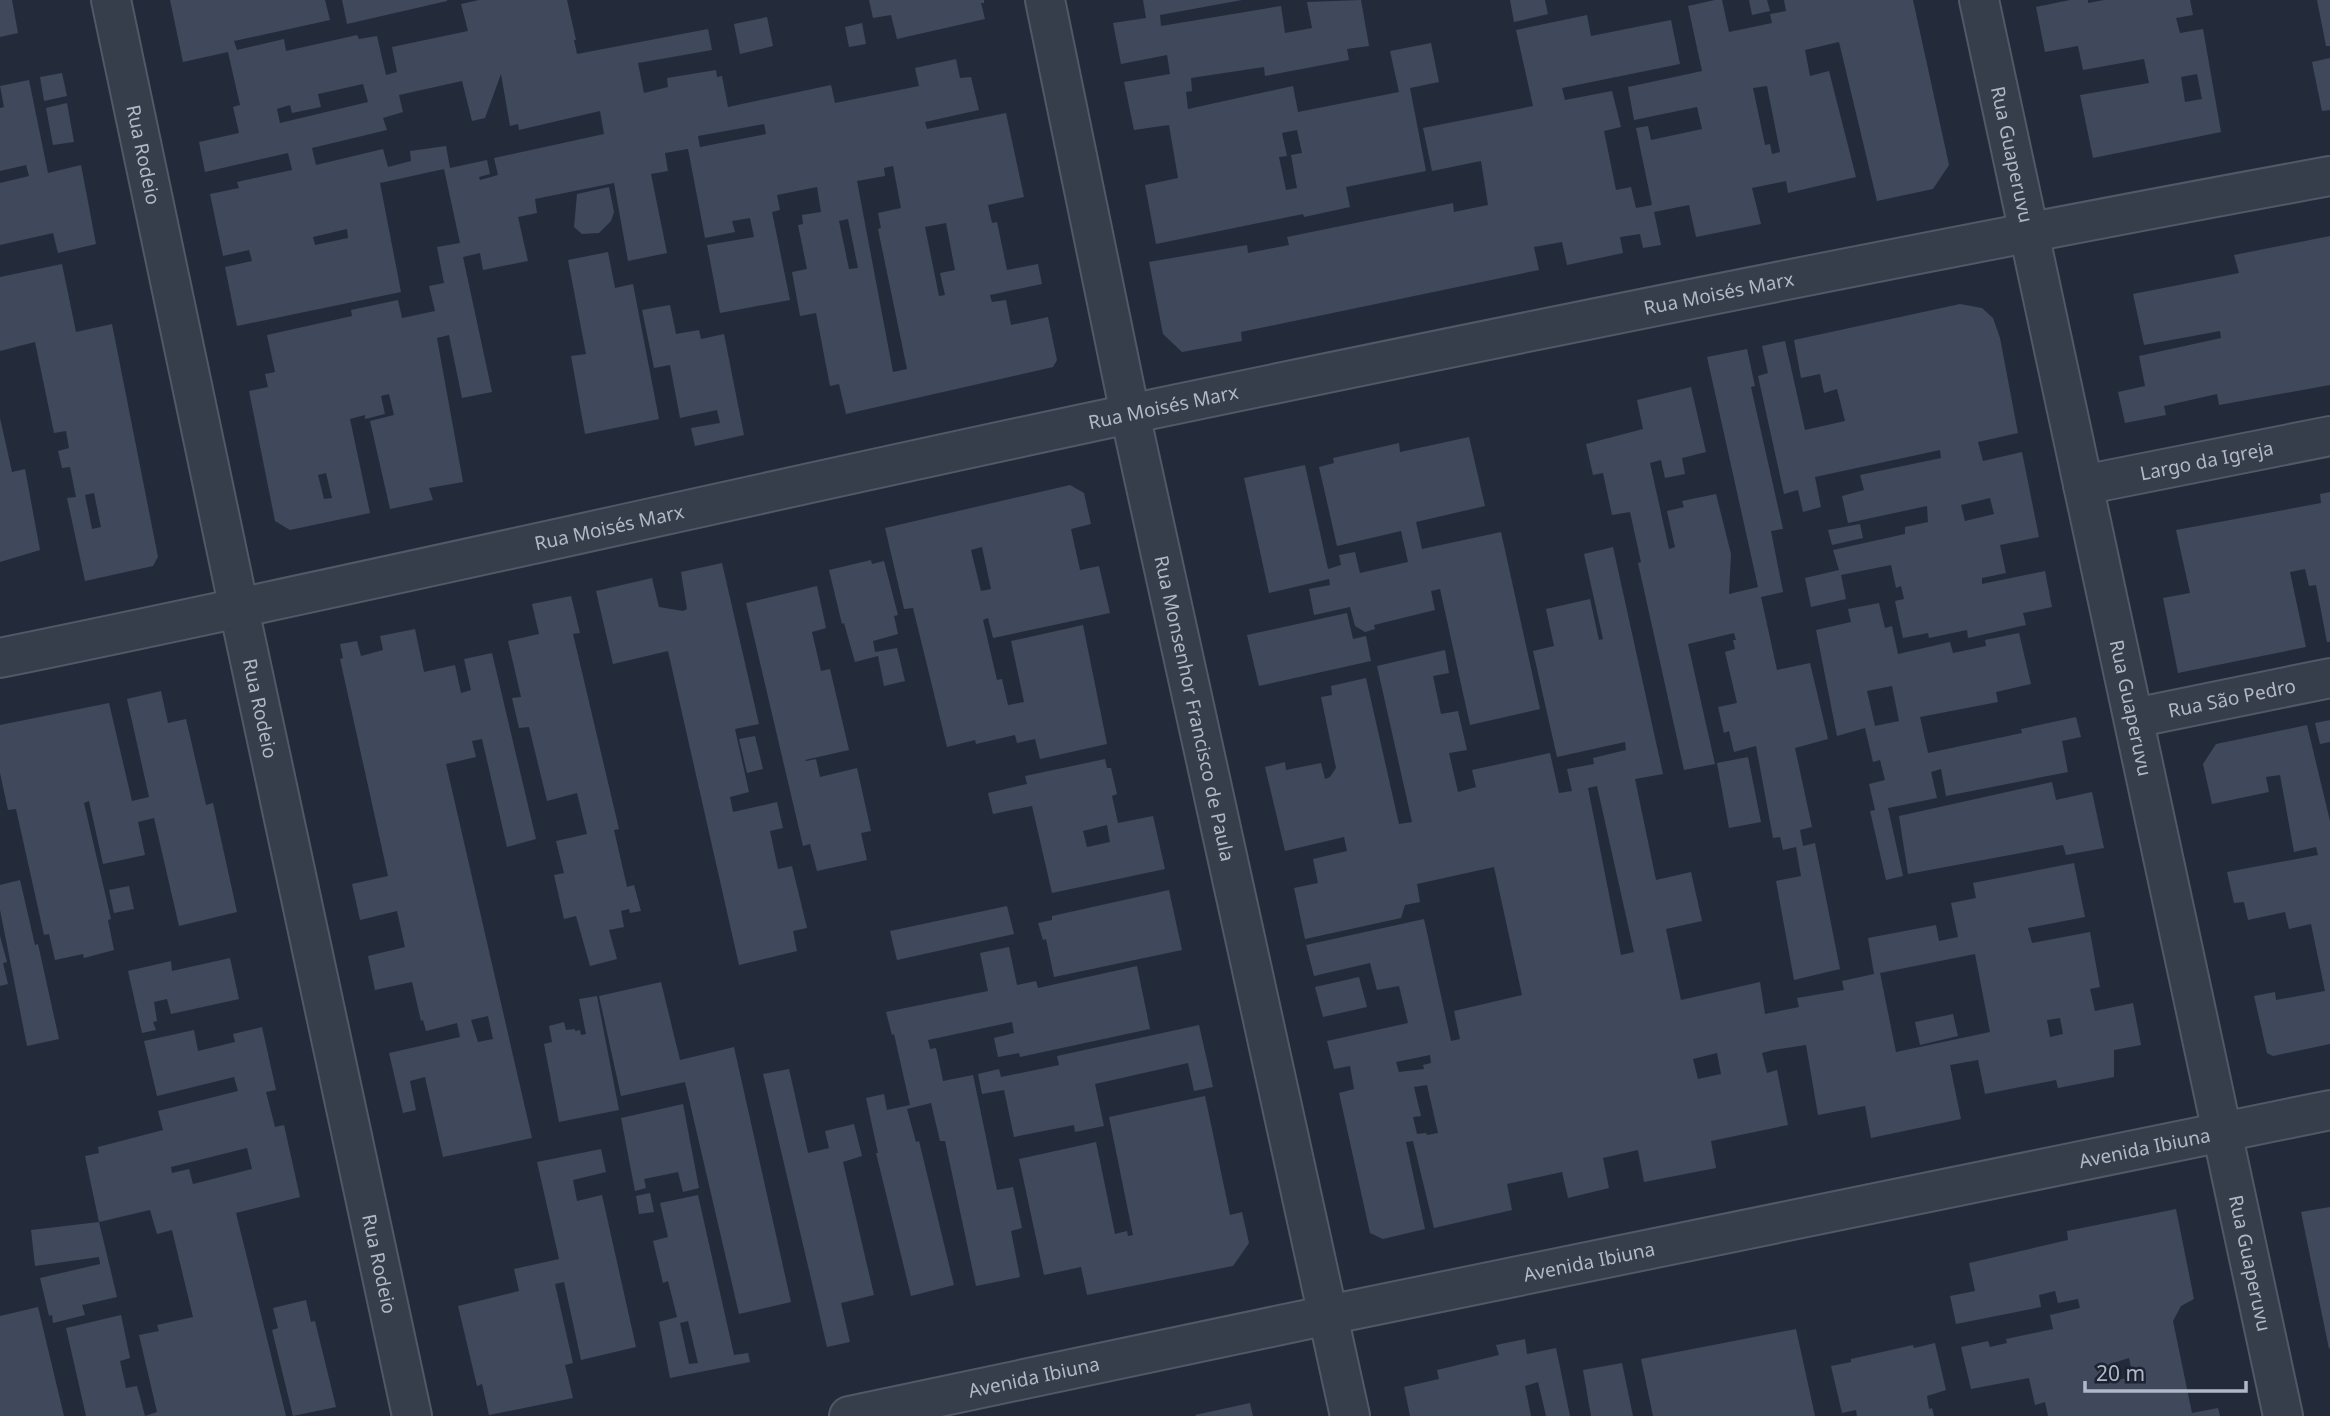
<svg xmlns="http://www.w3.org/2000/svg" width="2330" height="1416" font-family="'Noto Sans',sans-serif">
  <rect width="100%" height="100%" fill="#232b3b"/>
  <g fill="#3f495b" fill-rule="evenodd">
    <path d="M0 0H12L18 33 0 37Z"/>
    <path d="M170 0H325L330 20 234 41 237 50 284 39 286 51 357 35 359 39 377 36 386 75 397 72 392 47 468 31 461 4 479 0H567L576 40H574L577 54 708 29 712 50 638 63 644 93 668 87 667 78 716 70 717 77 722 76 728 107 831 85 835 103 919 86 915 68 956 59 960 78 971 77 979 110 925 122 927 129 1006 113 1024 197 988 205 992 223 997 222 1007 270 1038 264 1042 284 990 295 992 302 1006 300 1011 325 1048 317 1057 360 1053 367 846 414 839 384 830 386 816 313 800 316 792 272 807 269 798 225 803 224 802 215 821 212 817 187 777 195 780 210 772 212 790 300 720 313 707 245 754 237 750 218 732 221 735 232 705 238 688 149 665 153 668 171 651 174 667 253 628 261 614 183 535 199 537 213 518 217 528 261 483 270 480 253 463 257 492 392 462 398 449 335 437 338 463 482 429 488 433 500 390 509 370 421 394 415 389 394 381 396 385 414 365 419V415L350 419 370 513 290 530 275 521 249 391 268 387 265 374 275 372 267 335 352 316 351 310 398 300 402 318 435 311 429 286 444 283 437 247 460 243 444 169 380 183 401 292 237 326 225 267 252 261 249 250 223 256 210 194 239 188 237 182 292 170 288 153 205 172 199 142 239 133 233 107 240 105 228 52 183 62ZM501 74 510 126 518 124 519 130 600 111 604 134 494 158 498 175 480 180 479 177 490 174 487 160 450 168 446 146 410 151 411 161 388 167 383 149 316 165 312 148 387 130 383 118 403 112 399 95 462 81 472 121 485 118ZM363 84 368 102 280 123 277 109 290 105 292 113 321 107 318 94ZM764 124 766 134 700 147 698 136ZM893 166 901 208 878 213 881 228 878 229 907 369 893 372 857 181 885 176 884 168ZM848 219 858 268 849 269 839 221ZM946 223 955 270 940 273 945 295 939 296 925 227ZM347 229 348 238 315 245 313 237ZM326 473 332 498 324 499 318 475Z"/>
    <path d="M342 0H447V1L347 24Z"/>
    <path d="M869 0H984V3H981L985 19 897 39 891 15 873 18Z"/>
    <path d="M1143 0H1242L1160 15 1161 26 1281 6 1285 33 1312 28 1307 2 1361 0 1369 46 1347 49 1349 60 1265 76 1264 67 1191 78 1192 91 1186 92 1188 109 1293 86 1298 112 1399 92 1390 51 1431 43 1439 82 1410 88 1426 171 1346 187 1350 207 1304 217 1303 214 1156 244 1145 185 1178 178 1169 125 1134 130 1124 82 1170 74 1167 55 1121 64 1113 23 1146 18ZM1297 130 1302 153 1291 155 1297 188 1286 190 1279 157 1287 156 1282 133Z"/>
    <path d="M1510 0H1545L1548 14 1514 22Z"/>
    <path d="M1715 0H1722L1729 32 1772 23 1770 14 1786 11 1784 0H1913L1949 165 1933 189 1877 201 1839 42 1805 50 1810 76 1829 71 1856 177 1788 193 1786 181 1752 188 1761 224 1696 237 1689 205 1654 212 1661 245 1643 248 1640 234 1620 237 1623 253 1567 265 1562 242 1534 247 1539 270 1241 332 1242 341 1182 352 1163 334 1149 262 1247 245 1248 253 1289 245 1287 237 1453 203 1454 212 1488 205 1481 161 1432 171 1423 128 1533 106 1516 30 1587 15 1591 36 1671 20 1680 64 1562 88 1565 100 1612 91 1621 127 1604 131 1616 190 1631 187 1636 208 1652 205 1636 128 1648 126 1651 140 1702 129 1697 107 1634 120 1628 87 1702 71 1688 6ZM1767 86 1780 152 1772 154 1770 144 1765 145 1753 88Z"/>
    <path d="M1749 0H1767L1770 11 1752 15Z"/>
    <path d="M2070 0H2088V3L2104 0H2190L2193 15 2176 18 2180 33 2203 29 2221 132 2093 158 2080 95 2149 83 2144 59 2083 70 2078 46 2045 52 2036 7ZM2197 74 2202 99 2185 102 2181 77Z"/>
    <path d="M2317 0H2330V46H2326Z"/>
    <path d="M767 17 773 46 740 54 734 24Z"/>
    <path d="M862 23 866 44 849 47 845 27Z"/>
    <path d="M2330 58V110L2322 111 2312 62Z"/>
    <path d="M62 73 67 96 44 101 40 77Z"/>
    <path d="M29 80 48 173 81 165 96 244 58 253 53 233 0 245V183L29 176 26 165 0 171V108L4 107 0 86Z"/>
    <path d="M67 103 74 142 53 145 46 108Z"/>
    <path d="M609 187 614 212 611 221 599 233 582 234 574 227 577 194Z"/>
    <path d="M2330 236V385L2219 405 2217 394 2164 406 2166 415 2125 423 2118 392 2145 386 2139 356 2221 338 2220 331 2144 345 2133 294 2239 273 2234 255Z"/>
    <path d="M608 252 615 288 633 284 659 419 585 434 571 356 586 354 568 260Z"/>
    <path d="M62 264 76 332 112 324 158 557 153 566 85 581 67 498 76 497 70 467 62 468 58 451 69 448 66 431 54 433 35 342 0 351V277ZM94 493 101 527 92 529 85 495Z"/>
    <path d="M1960 304 1982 308 1993 318 2000 338 2018 433 1978 442 1983 461 2022 452 2039 537 2000 545 2006 573 1982 578V584L2045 571 2052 607 2023 613 2026 625 1968 638 1967 630 1929 638 1928 633 1903 638 1895 601 1904 599 1901 586 1896 588 1891 565 1841 575 1846 599 1811 607 1805 578 1839 570 1833 550 1905 534V527L1928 522 1927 506 1848 523 1842 496 1864 490 1860 475 1941 458 1940 450 1815 477 1821 507 1803 512 1798 490 1784 494 1758 376 1768 373 1762 346 1785 341 1805 430 1845 421 1837 389 1824 393 1820 374 1801 378 1794 340ZM1990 498 1994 514 1965 521 1961 505Z"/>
    <path d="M670 305 676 334 699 330 701 339 724 334 744 435 695 446 691 428 720 423 717 410 680 418 670 365 654 368 642 310Z"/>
    <path d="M1747 349 1755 386 1751 387 1783 529 1771 531 1783 592 1761 597 1777 670 1810 663 1828 739 1795 748 1812 827 1800 830 1803 846 1815 843 1840 969 1794 980 1776 881 1801 876 1796 847 1783 850 1780 837 1773 838 1756 746 1734 752 1729 731 1724 733 1718 707 1737 703 1725 652 1735 649 1733 640H1736L1734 633 1688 644 1715 764 1684 770 1638 563 1641 562 1630 512 1612 515 1603 473 1593 475 1586 444 1643 429 1637 400 1691 387 1706 452 1682 458 1685 474 1665 478 1661 460 1650 463 1669 549 1675 547 1667 511 1684 507 1682 501 1716 494 1731 554 1729 594 1758 587 1707 357Z"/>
    <path d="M0 418 12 472 25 469 40 550 0 562Z"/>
    <path d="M1469 437 1485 506 1416 522 1422 549 1501 532 1540 709 1470 725 1440 589 1431 591 1435 610 1374 625 1375 629 1365 632 1355 626 1350 607 1314 615 1309 589 1330 585 1329 579 1269 593 1244 478 1305 465 1328 569 1341 565 1339 555 1355 552 1360 573 1408 562 1401 531 1337 546 1319 467 1334 463 1333 458 1399 443 1400 452Z"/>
    <path d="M1070 485 1084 493 1091 524 1071 529 1080 570 1099 566 1110 613 993 638 988 618 983 620 997 680 1002 679 1008 705 1024 702 1011 641 1083 625 1107 744 1040 759 1035 739 1017 743 1015 735 976 744 975 740 947 747 913 608 904 609 885 528ZM982 547 991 589 981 591 971 550Z"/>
    <path d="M2330 492V642H2327L2316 585 2309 586 2305 569 2290 572 2306 647 2178 673 2163 598 2190 593 2176 530 2321 503 2320 494Z"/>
    <path d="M1860 524 1863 538 1832 545 1828 530Z"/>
    <path d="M1613 547 1663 774 1635 779 1656 880 1691 872 1702 921 1666 929 1681 1000 1760 982 1765 1014 1799 1007 1797 998 1844 990 1842 981 1874 974 1868 938 1936 925 1939 941 1958 937 1951 903 1976 898 1973 883 2074 863 2085 917 2028 928 2032 943 2090 932 2100 987 2090 989 2095 1011 2133 1003 2141 1045 2114 1050V1077L2058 1088 2056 1080 1985 1094 1978 1060 1950 1065 1961 1119 1871 1138 1865 1106 1818 1115 1806 1045 1773 1050 1762 1053 1767 1073 1777 1070 1788 1125 1711 1141 1716 1168 1644 1182 1638 1150 1603 1158 1609 1188 1568 1198 1562 1172 1507 1184 1512 1210 1434 1228 1413 1141 1406 1142 1425 1229 1383 1239 1370 1233 1339 1093 1354 1089 1350 1066 1334 1069 1327 1041 1408 1023 1399 986 1377 990 1370 963 1314 976 1306 945 1424 919 1451 1041 1460 1039 1454 1011 1522 995 1494 867 1417 884 1420 902 1405 905 1401 918 1305 939 1294 888 1318 883 1313 859 1347 851 1344 837 1285 851 1265 767 1285 762 1286 770 1321 763 1325 779 1330 777 1336 768 1321 697 1332 695 1331 686 1366 678 1399 824 1412 822 1377 666 1445 650 1449 673 1433 676 1441 714 1458 711 1467 750 1449 753 1458 792 1476 787 1472 770 1550 753 1559 793 1572 791 1567 769 1594 764 1593 758 1626 750 1625 742 1557 757 1533 651 1554 646 1546 609 1590 599 1599 640 1603 639 1584 554ZM1597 786 1634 952 1621 955 1588 788ZM1975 954 1990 1032 1896 1052 1880 973ZM2060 1018 2063 1034 2050 1037 2047 1020ZM1717 1053 1721 1074 1698 1079 1693 1059ZM1430 1055 1431 1063 1423 1065 1424 1069 1399 1072 1396 1062ZM1427 1085 1438 1133 1427 1135 1426 1133 1417 1134 1413 1117 1421 1116 1414 1087Z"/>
    <path d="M871 560 872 564 884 561 898 615 894 616 898 634 873 641 875 652 897 648 905 681 884 686 878 656 855 662 844 623 842 624 829 570Z"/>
    <path d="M722 563 759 724 735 729 749 792 730 797 733 812 777 802 783 828 770 831 778 869 792 866 807 928 793 931 797 951 739 965 668 651 613 664 596 591 652 578 659 607 683 611 687 609 681 572Z"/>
    <path d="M817 586 826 628 812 632 821 671 830 669 849 750 805 760 806 761 816 759 820 777 857 768 871 831 861 833 867 860 817 871 810 844 803 846 746 603Z"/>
    <path d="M571 596 580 633 573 634 619 829 614 830 627 887 634 885 641 911 630 913 629 909 621 911 624 927 609 930 617 959 590 966 576 916 564 919 554 875 564 873 556 841 587 834 577 793 547 801 529 727 519 728 512 698 521 697 508 641 539 634 532 604Z"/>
    <path d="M1879 603 1885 628 1892 626 1898 654 1950 642 1953 653 1986 646 1985 640 2019 633 2031 684 1996 692 1998 702 1920 717 1928 753 2022 733 2021 729 2076 717 2081 737 2062 741 2068 772 1946 796 1941 769 1931 772 1937 798 1888 808 1903 876 1886 880 1870 811 1875 810 1869 784 1885 780 1880 760 1873 762 1865 728 1837 736 1816 630 1851 622 1848 609ZM1892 686 1899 721 1875 726 1867 691Z"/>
    <path d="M1347 613 1353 639 1366 636 1371 661 1259 686 1247 635Z"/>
    <path d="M415 629 424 672 455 665 461 693 471 690 464 659 492 653 536 839 507 847 482 739 472 741 476 757 446 764 532 1138 443 1157 425 1077 410 1081 416 1110 403 1113 389 1053 460 1037 457 1023 426 1031 423 1020 421 1021 412 982 375 990 368 956 405 947 397 911 360 920 352 884 388 876 340 659 343 658 340 644 357 641 361 656 383 650 380 636ZM488 1016 493 1039 478 1042 471 1020Z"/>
    <path d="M161 691 168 723 186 719 206 805 213 803 237 912 179 926 154 818 138 822 145 855 103 864 89 801 84 803 111 919 108 920 114 950 84 958 83 954 55 960 49 934 44 935 16 809 8 810 0 773V725L109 703 132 801 149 797 127 699Z"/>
    <path d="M2330 720V742L2320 744 2315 723Z"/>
    <path d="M2307 725 2330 821V1044L2273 1056 2267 1053 2254 996 2275 992 2276 1000 2325 991 2311 924 2289 929 2285 912 2248 920 2244 902 2234 903 2227 872 2318 855 2316 847 2294 852 2280 775 2266 777 2269 792 2212 804 2203 764 2216 744Z"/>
    <path d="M755 736 763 769 747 773 739 739Z"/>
    <path d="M1748 757 1761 822 1729 828 1717 763Z"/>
    <path d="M1105 759 1107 768H1111L1117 794 1112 796 1118 823 1153 816 1165 869 1052 893 1032 806 993 814 988 793 1027 784 1025 776ZM1107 825 1110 842 1087 847 1083 831Z"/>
    <path d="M2052 782 2056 800 2092 792 2104 848 2066 855 2063 845 1908 874 1899 816Z"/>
    <path d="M20 880 35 945 38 944 59 1039 27 1046 0 910V885Z"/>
    <path d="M129 886 134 909 114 913 109 890Z"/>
    <path d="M1169 890 1182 950 1054 977 1046 939 1043 940 1038 923 1052 920V916Z"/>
    <path d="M1007 906 1014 934 897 960 890 931Z"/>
    <path d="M0 936 7 962 3 963 8 984 0 986Z"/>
    <path d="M1009 947 1017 985 1036 981 1038 988 1137 966 1150 1029 1020 1057 1019 1053 998 1057 994 1038 1014 1033 1012 1022 928 1040 930 1049 936 1048 943 1081 973 1075 997 1190 1013 1187 1022 1228 1011 1231 1020 1277 976 1286 945 1141H940L931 1103 907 1109 916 1142 919 1141 954 1285 911 1296 876 1153H878L866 1098 884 1094 887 1110 910 1105 894 1034 892 1035 886 1012 988 991 980 953Z"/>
    <path d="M230 958 239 999 171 1014 167 999 154 1002 157 1021 153 1022 156 1030 142 1033 128 971 171 961 172 971Z"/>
    <path d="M1359 977 1367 1007 1323 1017 1315 987Z"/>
    <path d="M661 982 680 1060 734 1047 791 1302 739 1314 685 1082 621 1096 599 996Z"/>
    <path d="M597 996 619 1110 559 1122 544 1044 552 1042 549 1026 564 1022 566 1030 575 1029V1031L580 1030 581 1035 586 1034 579 999Z"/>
    <path d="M1953 1014 1958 1036 1920 1045 1915 1022Z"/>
    <path d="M1199 1025 1213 1087 1194 1091 1188 1063 1095 1084 1104 1126 1075 1132 1074 1125 1014 1137 1004 1090 982 1094 978 1074 999 1069 1001 1077 1059 1065 1057 1056Z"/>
    <path d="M262 1027 276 1090 266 1092 275 1127 284 1125 300 1197 236 1213 286 1416H145L157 1412 139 1335 159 1331 157 1325 193 1317 172 1230 157 1234 150 1210 99 1222 85 1156 99 1153 98 1147 163 1130 158 1111 238 1091 234 1077 157 1096 144 1041 194 1030 198 1051 235 1042 233 1034ZM247 1148 252 1169 193 1184 189 1169 172 1173 171 1167Z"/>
    <path d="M789 1069 808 1153 829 1148 825 1131 854 1124 862 1156 843 1162 874 1295 841 1303 850 1342 827 1347 763 1074Z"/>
    <path d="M1205 1096 1230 1215 1242 1212 1249 1243 1233 1266 1087 1295 1081 1267 1044 1275 1019 1159 1096 1142 1115 1234 1127 1231 1128 1236 1133 1235 1109 1117Z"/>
    <path d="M683 1104 699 1188 683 1192 678 1172 644 1179 646 1188 635 1191 621 1118Z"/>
    <path d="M601 1149 606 1172 573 1180 577 1201 602 1195 636 1347 581 1360 564 1282 555 1284 573 1363 565 1365 573 1398 489 1415 482 1384 477 1386 458 1306 519 1291 514 1269 559 1259 537 1162Z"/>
    <path d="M650 1193 654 1212 639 1214 636 1196Z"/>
    <path d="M698 1195 734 1355 748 1353 750 1362 670 1378 659 1322 677 1317 668 1281 663 1283 653 1241 668 1237 660 1203ZM688 1321 698 1363 689 1364 680 1323Z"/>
    <path d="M2330 1207V1348L2329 1349 2301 1212Z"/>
    <path d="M2176 1209 2194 1299 2181 1306 2173 1321 2192 1413 2218 1408 2220 1416H2048L2045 1402 2035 1405 2029 1378 1971 1389 1961 1347 1988 1341 1990 1347 2007 1343 2006 1339 2053 1329 2050 1315 2080 1308 2078 1299 2058 1303 2055 1291 2039 1295 2041 1307 1956 1324 1950 1296 1975 1291 1969 1263 2068 1240 2067 1231ZM2129 1358 2133 1377 2116 1380 2113 1363Z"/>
    <path d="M99 1222 117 1297 82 1305 85 1315 53 1323 52 1315 49 1316 40 1278 100 1264 99 1257 35 1266 31 1230Z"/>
    <path d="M306 1300 311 1322 315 1321 336 1407 293 1416 272 1330 278 1328 273 1308Z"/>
    <path d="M38 1307 64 1416H0V1316Z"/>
    <path d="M121 1315 130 1358 120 1361 126 1388 137 1386 145 1416H86L66 1328Z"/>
    <path d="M1796 1329 1815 1416H1653L1641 1359Z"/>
    <path d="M1525 1339 1527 1354 1556 1348 1570 1416H1546L1538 1382 1525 1386 1531 1416H1410L1404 1387 1439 1379 1437 1370 1499 1355 1496 1345Z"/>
    <path d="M1935 1343 1946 1390 1927 1396 1929 1409 1932 1408 1934 1416H1857L1856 1410 1842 1413 1831 1366 1851 1362V1359L1913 1345 1914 1348Z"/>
    <path d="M1622 1363 1633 1416H1591L1583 1370Z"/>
    <path d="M1250 1403 1253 1416H1196L1195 1415Z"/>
  </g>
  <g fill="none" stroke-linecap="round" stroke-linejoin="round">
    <g stroke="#525866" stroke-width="42">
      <g id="minor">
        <path id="s1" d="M111 0 239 609 412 1416"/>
        <path id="s2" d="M1045 0 1130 414 1350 1416"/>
        <path id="s3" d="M1979 0 2283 1416"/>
        <path id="s4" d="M2083 485 2330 436"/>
        <path id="s5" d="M0 658C379 581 755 493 1134 413 1532 330 1930 249 2330 176"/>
        <path id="s6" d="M2134 718 2330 678"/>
        <path id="s7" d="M849 1416 1328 1315 2330 1110"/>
      </g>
    </g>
    <use href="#minor" stroke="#363d4b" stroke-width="38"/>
  </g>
  <g text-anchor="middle" stroke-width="5" stroke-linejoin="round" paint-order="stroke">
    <g font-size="19" fill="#b2b8c7" stroke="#1c2230">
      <text dy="7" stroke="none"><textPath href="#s1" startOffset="158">Rua Rodeio</textPath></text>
      <text dy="7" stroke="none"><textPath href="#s3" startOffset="158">Rua Guaperuvu</textPath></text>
      <text dy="7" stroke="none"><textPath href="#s5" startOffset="1757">Rua Moisés Marx</textPath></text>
      <text dy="7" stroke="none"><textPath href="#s5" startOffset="1190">Rua Moisés Marx</textPath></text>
      <text dy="7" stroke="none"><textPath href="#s4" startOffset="126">Largo da Igreja</textPath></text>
      <text dy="7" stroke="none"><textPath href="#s5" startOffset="623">Rua Moisés Marx</textPath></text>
      <text dy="7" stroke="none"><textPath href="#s6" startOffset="100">Rua São Pedro</textPath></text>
      <text dy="7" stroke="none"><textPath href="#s1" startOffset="724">Rua Rodeio</textPath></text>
      <text dy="7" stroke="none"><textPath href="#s3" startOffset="724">Rua Guaperuvu</textPath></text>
      <text dy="7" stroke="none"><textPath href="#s2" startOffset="724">Rua Monsenhor Francisco de Paula</textPath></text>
      <text dy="7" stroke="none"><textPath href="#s7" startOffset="1323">Avenida Ibiuna</textPath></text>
      <text dy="7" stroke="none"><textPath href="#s7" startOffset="756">Avenida Ibiuna</textPath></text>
      <text dy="7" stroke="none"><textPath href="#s3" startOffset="1292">Rua Guaperuvu</textPath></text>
      <text dy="7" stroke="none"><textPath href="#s1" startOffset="1292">Rua Rodeio</textPath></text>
      <text dy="7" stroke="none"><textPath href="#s7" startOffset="189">Avenida Ibiuna</textPath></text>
    </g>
  </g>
  <path d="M2085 1381v10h161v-10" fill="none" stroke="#b2b8c7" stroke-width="3.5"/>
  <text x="2096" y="1381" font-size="21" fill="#b2b8c7" stroke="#1c2230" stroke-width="5" paint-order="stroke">20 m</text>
</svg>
